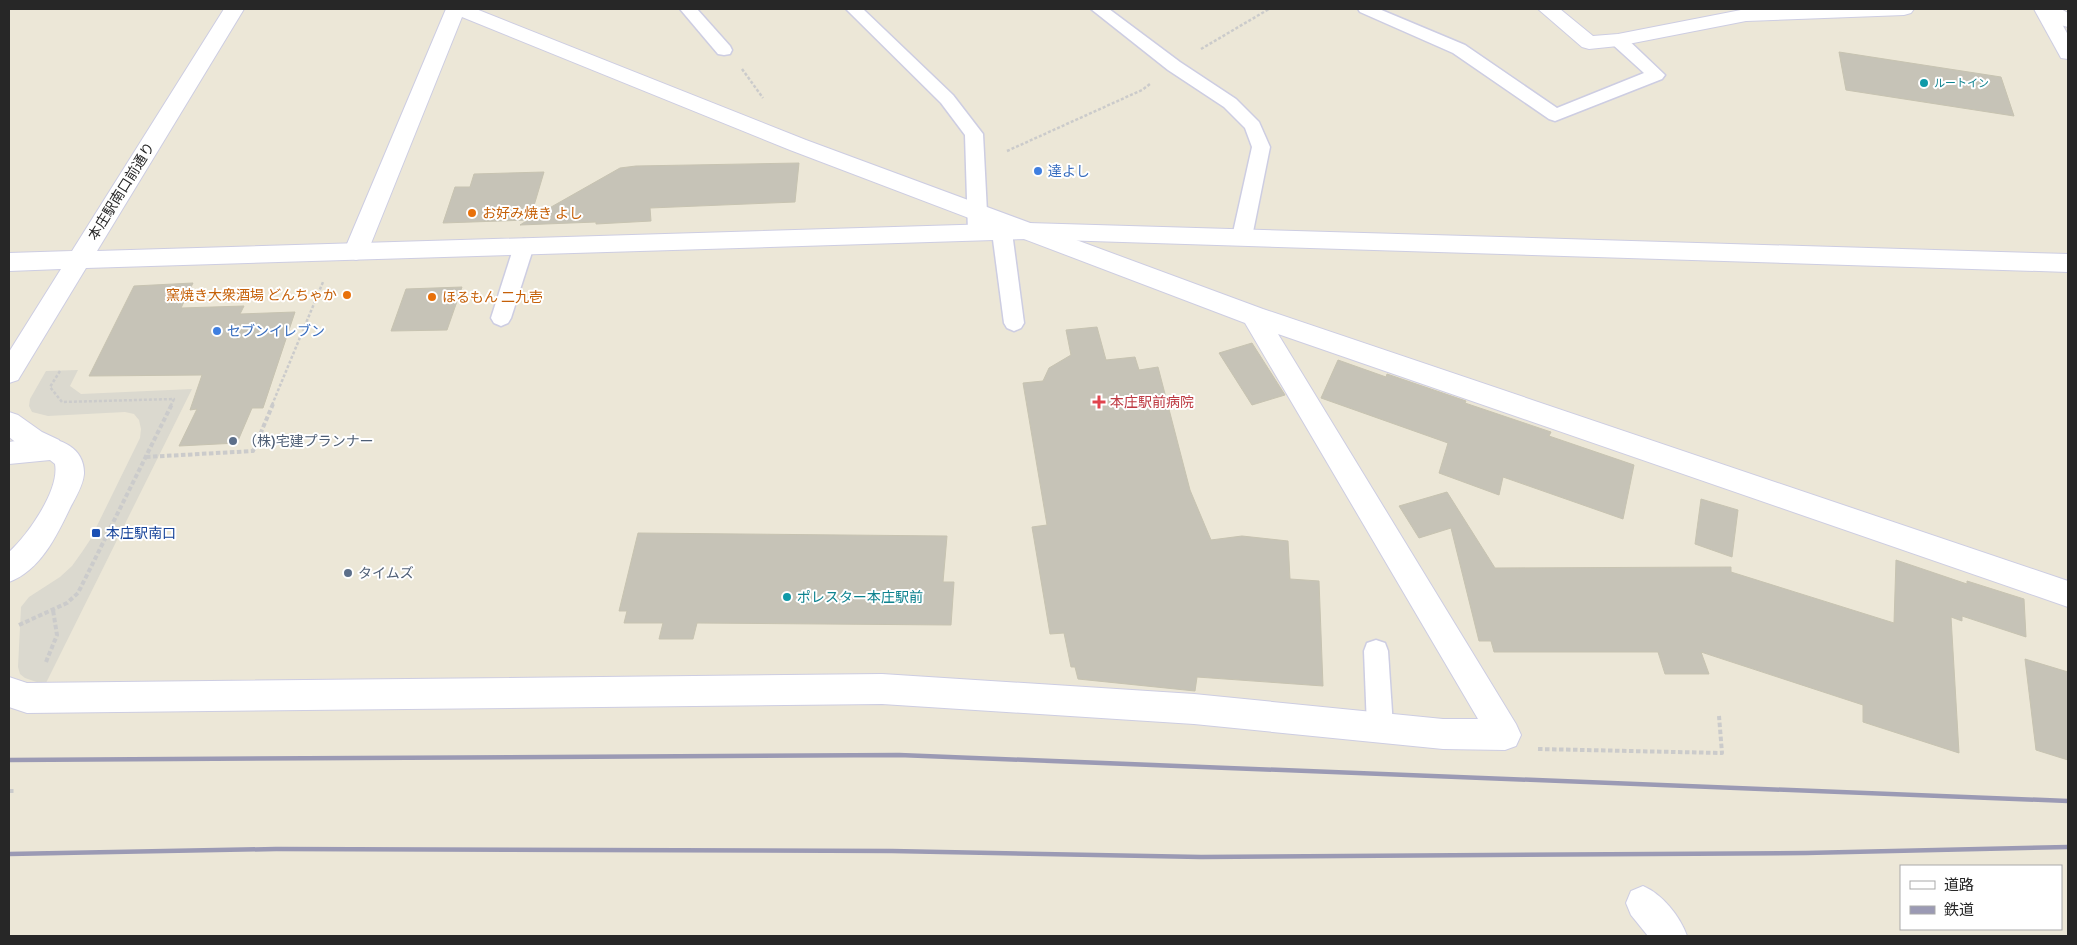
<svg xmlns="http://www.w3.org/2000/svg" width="2077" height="945" font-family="Signika,'Noto Sans JP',sans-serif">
  <rect width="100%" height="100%" fill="#ece7d7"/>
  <path fill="#dbd9cf" d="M78 370 70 386 81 394 192 389 45 685 25 678 20 674 18 667 21 607 29 597 60 577 72 566 82 552 90 540 140 438 141 429 139 420 134 414 125 412 48 416 32 412 29 406 30 399 46 371Z"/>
  <g fill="#c6c3b7" stroke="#c7c3b1">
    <path d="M1839 52 2001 77 2014 116 1846 90Z"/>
    <path d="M799 163 795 202 650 208 651 221 596 224V222L520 225 528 220 443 223 455 187H470L474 174 544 172 530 219 620 168 636 166Z"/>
    <path d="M193 283 181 308 244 306 240 314 295 312 263 408H252L237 443 179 446 197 409 190 410 202 375 89 376 134 286Z"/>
    <path d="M462 287 447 330 391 331 406 289Z"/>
    <path d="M1097 327 1106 360 1135 357 1139 370 1158 367 1190 490 1211 540 1242 536 1288 541 1290 579 1319 581 1323 686 1197 677 1195 691 1078 679 1075 667H1071L1064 633 1050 634 1032 527 1047 525 1023 383 1043 381 1049 368 1071 355 1066 330Z"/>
    <path d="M1252 343 1285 395 1252 405 1219 353Z"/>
    <path d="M1338 360 1386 377 1387 374 1466 401 1465 403 1551 432 1549 436 1634 465 1623 519 1503 477 1499 495 1439 473 1448 443 1321 398Z"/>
    <path d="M1447 492 1495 568 1731 567V572L1894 623 1896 560 1967 584V581L2024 599 2026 637 1962 616V621L1951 617 1959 753 1863 722V705L1701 652 1709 674H1665L1658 652H1494L1491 641H1479L1451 528 1419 538 1399 506Z"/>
    <path d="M1701 499 1738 510 1732 557 1695 544Z"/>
    <path d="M638 533 947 536 943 582H954L951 625 697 623 693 639H659L663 623H624L627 611H619Z"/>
    <path d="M2025 659 2068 672V760L2036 750Z"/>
  </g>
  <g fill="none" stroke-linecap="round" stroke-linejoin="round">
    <g stroke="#cdcde2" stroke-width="3">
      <g id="lane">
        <path d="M680 9H697L730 46 732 50 730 54 724 55 718 54Z"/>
        <path d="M846 9H863L953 95 983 134 988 232 985 237 978 239 971 237 968 232 965 135 941 103Z"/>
        <path d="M1091 9H1109L1180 62 1236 99 1259 122 1270 147 1252 237 1249 242 1242 244 1235 242 1232 237 1252 147 1245 128 1224 107 1168 70Z"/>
        <path d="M1358 9H1379L1465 45 1557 108 1644 73 1612 44 1610 40 1612 36H1624L1665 75 1662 79 1555 121 1549 119 1453 53 1360 12Z"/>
        <path d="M1002 225 1009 227 1012 232 1024 323 1021 328 1014 331 1007 328 1004 323 992 232 995 227Z"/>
        <path d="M524 239 531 241 534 246 511 318 508 323 501 326 494 323 491 318 514 246 517 241Z"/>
        <path d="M1376 640 1385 643 1388 651 1393 727 1389 736 1380 739 1371 736 1367 727 1364 651 1367 643Z"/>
      </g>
    </g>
    <g stroke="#cdcde2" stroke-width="2">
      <g id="street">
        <path d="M446 9H476L806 140 1263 309 2068 581V607L1278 334 1516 724 1521 735 1516 746 1505 750 1443 749 1194 724 882 704 27 713 9 707V677L27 683 882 674 1194 694 1443 719H1478L1245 323 790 150 462 17 368 251 364 257 356 260 348 257 344 251Z"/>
        <path d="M1538 9H1560L1593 36 1618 34 1746 9H1914L1911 13 1904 15 1746 21 1618 46 1589 49 1582 47Z"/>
        <path d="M2037 9H2061L2068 13V27C2058 25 2043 18 2037 9Z"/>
        <path d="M35 438C58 436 85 447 84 474 83 485 76 497 71 506 57 535 41 570 9 582V552C27 536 60 490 55 464L50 460 9 464V442Z"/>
        <path d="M1643 886C1662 894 1680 916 1687 936H1648L1631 915 1626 903 1631 891Z"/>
      </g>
    </g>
    <g stroke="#cdcde2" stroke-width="2">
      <g id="secondary">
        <path d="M224 9H244L97 251 1028 223 2068 254V272L1028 239 86 268 18 380 9 383V352L61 269 9 271V253L72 251Z"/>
        <path d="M2034 9H2054L2068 35V59L2061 58Z"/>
        <path d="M9 412 18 415 42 432 59 440 63 448 59 456C40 462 23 448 9 437Z"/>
      </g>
    </g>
    <g stroke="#cbcbcb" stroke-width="2.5" stroke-dasharray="3 2" stroke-linecap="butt">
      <path d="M1201 49 1269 9"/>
      <path d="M742 69 763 98"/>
      <path d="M1007 151 1142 90 1150 84"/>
      <path d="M60 371 50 387 62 402 174 399 171 405"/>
      <path d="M272 405 323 282"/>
    </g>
    <g stroke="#cbcbcb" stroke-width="4" stroke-dasharray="4.5 2.5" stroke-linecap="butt">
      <path d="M146 457 253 451 273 404"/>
      <path d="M19 625 67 603 78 593 172 404"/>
      <path d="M46 662 57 635 53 610"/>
      <path d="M1538 749 1722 753 1719 716"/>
      <path d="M9 791H15"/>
    </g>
    <use href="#lane" fill="#fff" fill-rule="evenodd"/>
    <use href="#street" fill="#fff" fill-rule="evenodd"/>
    <use href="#secondary" fill="#fff" fill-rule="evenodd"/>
    <g stroke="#9b9ab4" stroke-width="4.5">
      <path d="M9 760 899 755 2068 801"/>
      <path d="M9 854 276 849 892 851 1201 857 1806 853 2068 847"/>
    </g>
  </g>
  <g fill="#0f9aa8" stroke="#fff" stroke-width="2">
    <circle cx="1924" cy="83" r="5"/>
    <circle cx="787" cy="597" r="5"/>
  </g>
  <g fill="#3f7fe0" stroke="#fff" stroke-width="2">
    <circle cx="1038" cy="171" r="5"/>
    <circle cx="217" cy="331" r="5"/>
  </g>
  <g fill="#e8710a" stroke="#fff" stroke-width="2">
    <circle cx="472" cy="213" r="5"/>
    <circle cx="347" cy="295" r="5"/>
    <circle cx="432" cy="297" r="5"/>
  </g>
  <path fill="#e0444e" stroke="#fff" stroke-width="2" d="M1096.5 394.5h5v5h5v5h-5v5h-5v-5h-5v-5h5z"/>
  <g fill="#5c6f8a" stroke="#fff" stroke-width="2">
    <circle cx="233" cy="441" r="5"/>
    <circle cx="348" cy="573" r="5"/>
  </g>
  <rect fill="#1a4fb4" stroke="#fff" stroke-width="2" x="91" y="528" width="10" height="10" rx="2.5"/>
  <g text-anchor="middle" stroke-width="4" stroke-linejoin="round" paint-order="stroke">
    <g font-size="11" fill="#0d838f" stroke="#fff" text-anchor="start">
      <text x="1934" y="87">ルートイン</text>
    </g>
    <g font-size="14" fill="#366cbe" stroke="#fff" text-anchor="start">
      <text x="1048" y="176">達よし</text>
      <text x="227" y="336">セブンイレブン</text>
    </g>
    <g font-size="14" fill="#272727" stroke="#fff">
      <text transform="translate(121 191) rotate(-58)" y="5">本庄駅南口前通り</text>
    </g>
    <g font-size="14" fill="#c56008" stroke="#fff" text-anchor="start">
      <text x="482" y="218">お好み焼き よし</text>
      <text x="337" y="300" text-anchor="end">窯焼き大衆酒場 どんちゃか</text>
      <text x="442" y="302">ほるもん 二九壱</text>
    </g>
    <g font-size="14" fill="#be3a42" stroke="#fff" text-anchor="start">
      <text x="1110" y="407">本庄駅前病院</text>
    </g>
    <g font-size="14" fill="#4e5e75" stroke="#fff" text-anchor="start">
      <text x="243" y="446">（株)宅建プランナー</text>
      <text x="358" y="578">タイムズ</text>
    </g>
    <g font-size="14" fill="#164399" stroke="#fff" text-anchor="start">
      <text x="106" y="538">本庄駅南口</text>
    </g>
    <g font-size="14" fill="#0d838f" stroke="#fff" text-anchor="start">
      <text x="797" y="602">ポレスター本庄駅前</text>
    </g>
  </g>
  <rect width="2077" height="945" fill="none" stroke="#272727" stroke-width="20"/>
  <rect x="1900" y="865" width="162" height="65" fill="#ffffff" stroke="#a9a9a9"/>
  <rect x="1910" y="881" width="25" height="8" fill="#ffffff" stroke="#a9a9a9"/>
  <text x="1944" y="890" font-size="15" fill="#272727">道路</text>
  <rect x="1910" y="906" width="25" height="8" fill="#9b9ab4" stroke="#a9a9a9"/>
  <text x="1944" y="915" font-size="15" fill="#272727">鉄道</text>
</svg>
